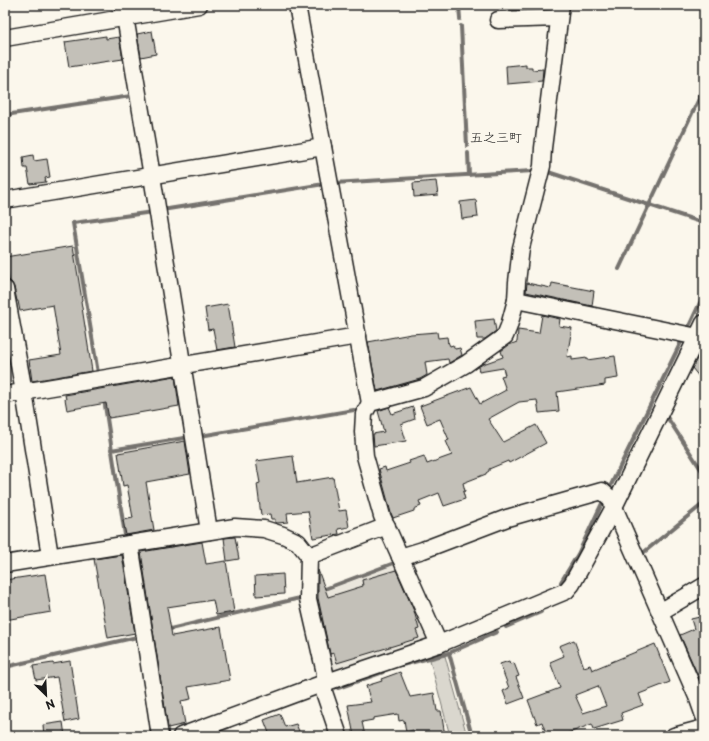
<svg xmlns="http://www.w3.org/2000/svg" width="709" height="741" font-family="'Playpen Sans','Klee One',sans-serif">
  <rect width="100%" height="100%" fill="#fbf7ec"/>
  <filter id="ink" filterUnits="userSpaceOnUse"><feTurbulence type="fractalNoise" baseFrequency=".025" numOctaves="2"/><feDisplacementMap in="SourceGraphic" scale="8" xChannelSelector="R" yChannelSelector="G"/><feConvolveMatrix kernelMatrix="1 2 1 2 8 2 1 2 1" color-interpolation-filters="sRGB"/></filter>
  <g filter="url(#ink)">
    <path fill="#eae6dc" d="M397 564 426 632V639L332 674 311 597Z"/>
    <path fill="#dad7ce" stroke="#7b7a75" d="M445 656 467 736H450L430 660Z"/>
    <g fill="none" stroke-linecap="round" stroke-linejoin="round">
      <g stroke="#74726e" stroke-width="4">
        <path d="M459 5 460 19"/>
        <path d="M461 26 467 146"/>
        <path d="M5 115 131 96"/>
        <path d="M468 153 469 175"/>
        <path d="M545 171 704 223"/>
        <path d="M334 183 533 171"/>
        <path d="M162 208V210L324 184"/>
        <path d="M619 269 704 88"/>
        <path d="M689 326 704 294"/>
        <path d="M98 373 73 223 153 212"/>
        <path d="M104 399 125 535"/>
        <path d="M667 417 704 474"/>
        <path d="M200 436 354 410"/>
        <path d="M111 450 190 437"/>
        <path d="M608 491 682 340"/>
        <path d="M643 553 704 503"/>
        <path d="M561 582 578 554 604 499"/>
        <path d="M314 593 394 563"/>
        <path d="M506 627 541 612"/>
        <path d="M166 630 300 598"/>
        <path d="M449 653 497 632"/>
        <path d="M402 665 449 653 472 736"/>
        <path d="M5 667 137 637"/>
        <path d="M338 688 383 672"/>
        <path d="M205 736 229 727"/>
      </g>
    </g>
    <g fill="#c3c0b8" stroke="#1c1c1c" fill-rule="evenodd">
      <path d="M152 31 156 54 141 57 137 34Z"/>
      <path d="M106 36V39L119 37 123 59 69 67 65 42Z"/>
      <path d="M526 64V67H532V70L543 69 542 81 507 84 506 66Z"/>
      <path d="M33 155 34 161 47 159 50 177 45 178 46 182 30 184 27 168H24L23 157Z"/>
      <path d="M436 181 438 195 414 197 413 183Z"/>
      <path d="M476 200 478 217 462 219 460 202Z"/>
      <path d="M73 246 82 300 81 301 92 371 32 381 29 360 61 355 53 305 20 311 18 301H17L14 287 12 283 9 280 5 257Z"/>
      <path d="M527 283 551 288 552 283 594 291 592 306 526 292Z"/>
      <path d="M228 304 235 347 217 350 213 329 208 330 205 308Z"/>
      <path d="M542 315 560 319 559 326 572 328 567 357 572 356V360L587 358V360L615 356 618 378 605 380V385L557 392 559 411 539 413 537 400 519 402 488 419 503 442 536 425 546 443 509 463 508 461 489 469V471L486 473V474L463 483 465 491 463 492 465 499 444 506 439 493 419 501 421 506 414 509V511L393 518 391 513 379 469 385 467 386 471 410 463 409 461 424 456 427 464 452 455 446 441 449 440 440 419 427 424 420 406 471 387 480 404 506 390 501 376 505 375 503 368 479 372 478 367 483 364 503 357 501 351 509 345 517 342 518 330 539 333Z"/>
      <path d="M494 319 496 331 485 339H477L475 321Z"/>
      <path d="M437 332 438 338 447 337 448 343V342L450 346 453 345 455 349 460 348 462 355 449 363 448 359 425 362 427 375 420 379 377 391 368 342 411 334Z"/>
      <path d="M704 345V383L692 368Z"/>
      <path d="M175 376 179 406 109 418 106 403 67 410 65 399H66L65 395Z"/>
      <path d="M389 407 392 414 413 407 415 419 401 424 406 441 374 446 373 434 384 432 378 411Z"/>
      <path d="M185 441 190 474 146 482 154 530 126 535 123 520 133 518 127 485 123 486 118 453Z"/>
      <path d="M293 456 297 483 333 477 339 511 346 510 349 527 338 529 339 534 313 538 308 511 287 513 288 522 277 523H275V519H271L270 514 261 515 257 484 260 483 256 461Z"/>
      <path d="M235 537 239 559 227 561 224 538Z"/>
      <path d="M202 542 206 564 226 561 234 612 216 615 213 600 167 607 172 636 221 627 230 680 188 687 191 699 181 701 185 724 168 728 141 552Z"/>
      <path d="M122 555 135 633 108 638 94 559Z"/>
      <path d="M318 570 328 597 363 586 362 580 396 570 414 611 419 629 416 630 419 638 337 663 334 653 330 654 318 598Z"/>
      <path d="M45 574 51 612 5 620V580Z"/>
      <path d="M283 574 284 594 256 596 255 576Z"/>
      <path d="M704 616V689L680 635 694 629 691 619Z"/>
      <path d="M574 640 584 667 590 665 592 670 655 644 670 682 639 694 643 705 621 713 623 720 594 729 592 724 561 736H547L542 722 537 724 528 700 560 688 550 662 564 656 559 646ZM598 686 606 706 583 713 575 695Z"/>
      <path d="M70 661 79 719 65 722 57 677 36 680 33 666 53 663V664Z"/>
      <path d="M509 661 510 664 514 663 519 676 516 677 524 698 508 704 503 691 509 688 500 664Z"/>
      <path d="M400 672 410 697 434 693 437 711H441L445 736H414L413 730 406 732 404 720 399 721 398 714 373 718V720L362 722 365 736H354L348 705 371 702 366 686 382 681 381 679Z"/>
      <path d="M280 714 285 727 296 724 301 736H266V734L269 733 264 720Z"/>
      <path d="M63 722 65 736H44L43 725Z"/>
    </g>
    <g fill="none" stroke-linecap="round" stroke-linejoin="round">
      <g stroke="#1c1c1c" stroke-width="19">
        <g id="street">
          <path d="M123 5 152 176 209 531"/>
          <path d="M297 5 370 403"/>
          <path d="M498 20 559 18"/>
          <path d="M5 38 199 5"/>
          <path d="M5 200 323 147"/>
          <path d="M5 289 24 392 50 556"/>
          <path d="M516 300 698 337"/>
          <path d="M5 395 358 336"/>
          <path d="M130 544 145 638 160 736"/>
          <path d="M309 556 387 526"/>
          <path d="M400 557 423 550 507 518 602 491 610 498 698 699 704 716"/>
          <path d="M5 564 235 527 264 529 283 535 298 542 309 556 308 599 325 673 324 692 339 736"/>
          <path d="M660 612 704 586"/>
          <path d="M439 644 382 516 365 456 363 432 364 414 370 403 424 388 466 364 505 336 509 326 516 300 517 282 521 248 542 166 543 148 561 5"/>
          <path d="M181 736 324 683 439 644 566 591 572 584 614 507 704 323"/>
          <path d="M674 736 704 728"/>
        </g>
      </g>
      <use href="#street" stroke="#fbf7ec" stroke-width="16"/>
    </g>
  </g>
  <g text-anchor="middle" stroke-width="4" stroke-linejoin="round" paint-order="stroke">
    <g font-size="13" fill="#1c1c1c" stroke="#fbf7ec">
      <text x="496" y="142">五之三町</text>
    </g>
  </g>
  <rect width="709" height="741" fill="none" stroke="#fbf7ec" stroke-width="20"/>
  <rect x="10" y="10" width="689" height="721" fill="none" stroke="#1c1c1c" stroke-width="1.5" filter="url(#ink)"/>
  <g transform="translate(46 695) rotate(156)" stroke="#fbf7ec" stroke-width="3" paint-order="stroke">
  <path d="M0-3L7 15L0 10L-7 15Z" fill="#1c1c1c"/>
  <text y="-6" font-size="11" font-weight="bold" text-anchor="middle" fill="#1c1c1c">N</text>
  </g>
</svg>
